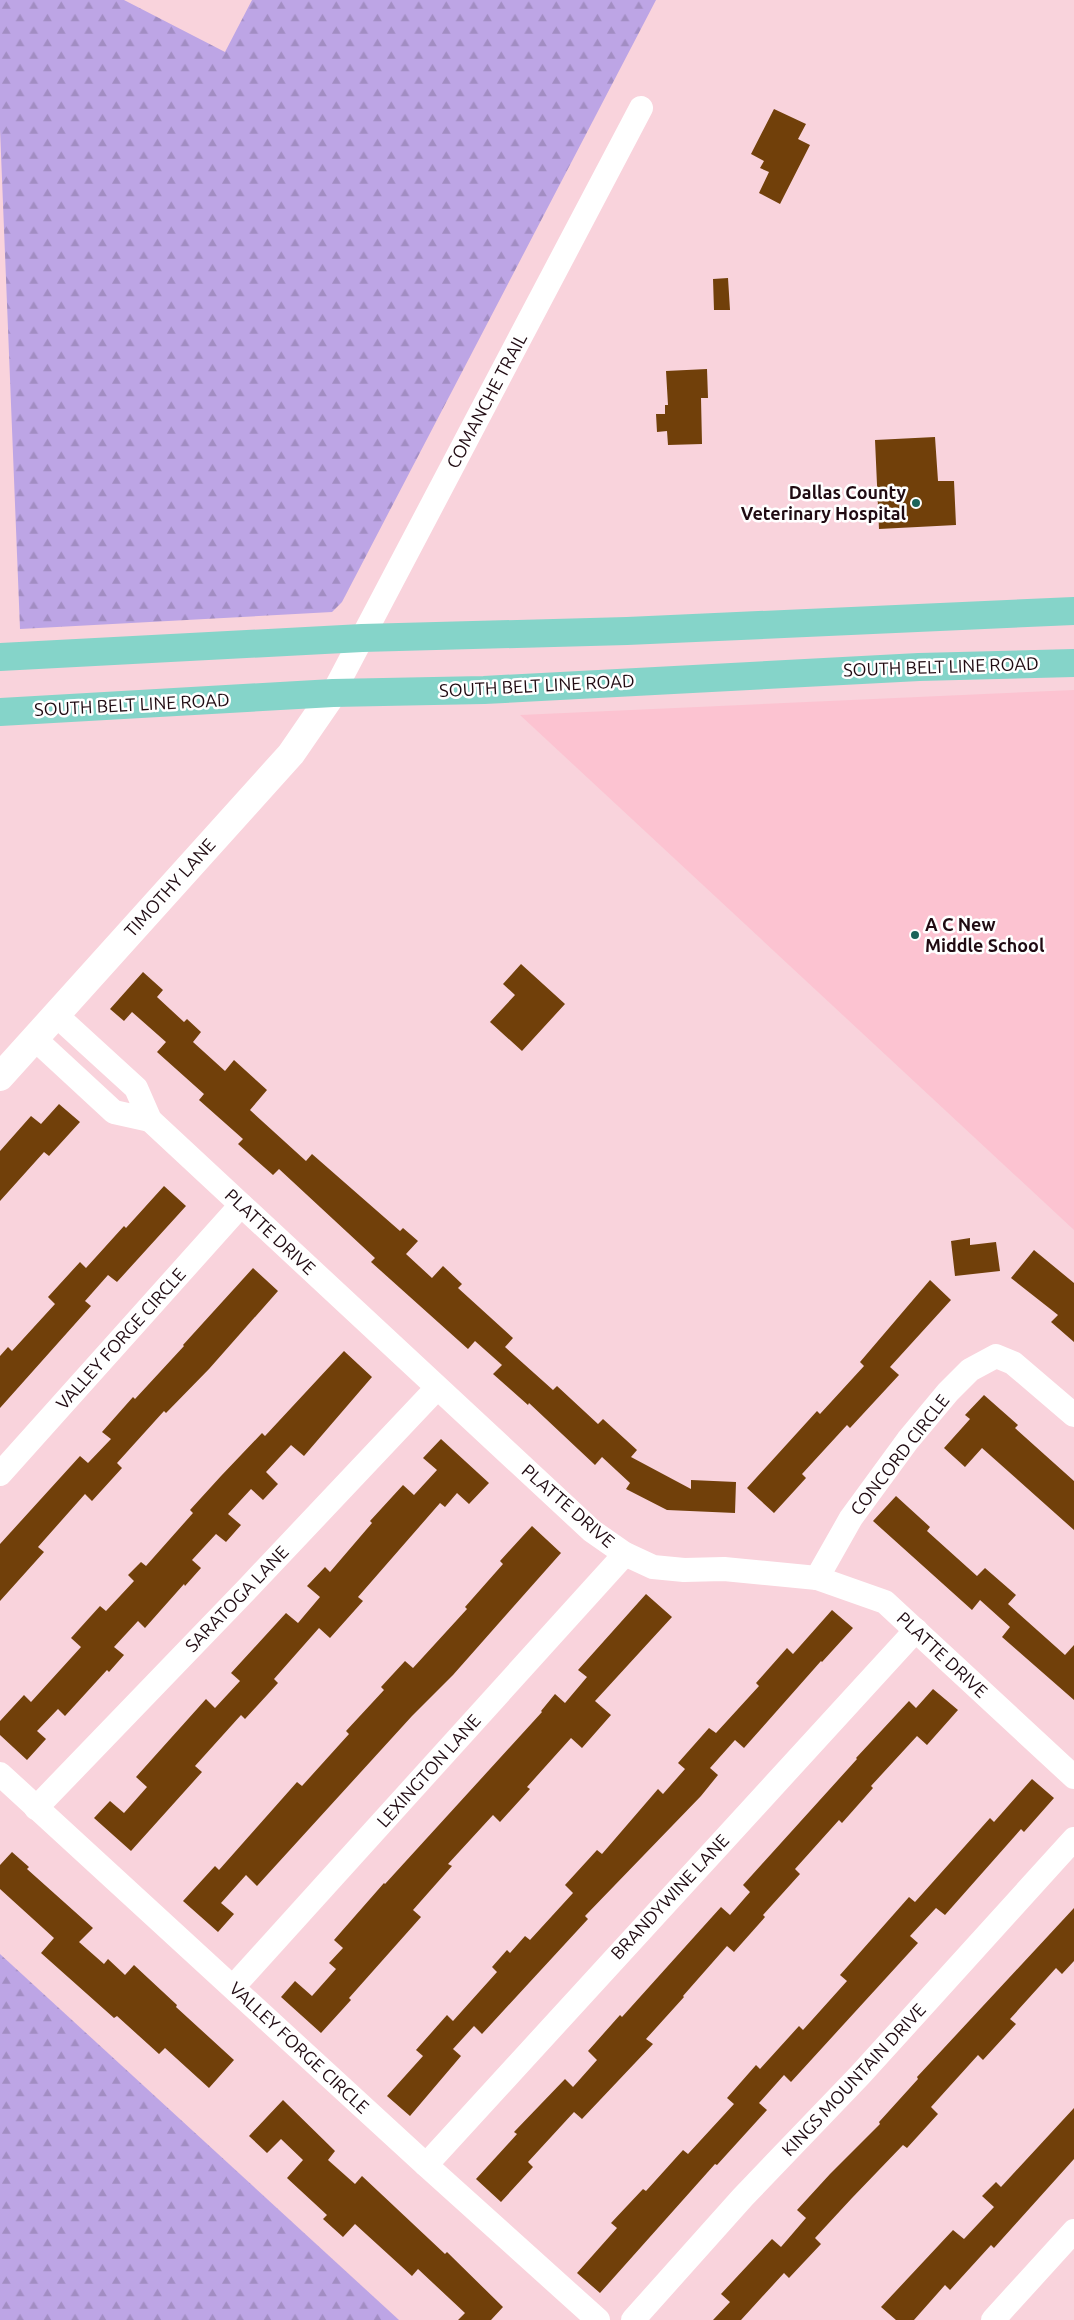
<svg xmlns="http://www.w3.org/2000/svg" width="1074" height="2320" font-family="Ubuntu,sans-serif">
  <defs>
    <pattern id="forest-firs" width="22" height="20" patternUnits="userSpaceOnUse" patternTransform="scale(1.25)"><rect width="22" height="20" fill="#bda5e5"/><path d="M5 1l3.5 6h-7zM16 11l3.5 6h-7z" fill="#a28dc3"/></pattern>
  </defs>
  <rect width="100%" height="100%" fill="#f9d3dc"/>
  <path fill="#fcc3d1" d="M1074 690V1230L520 715Z"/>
  <g fill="url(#forest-firs)">
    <path d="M0 0H124L225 52 252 0H656L342 602 332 612 20 629 0 129Z"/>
    <path d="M0 1954 399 2320H0Z"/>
  </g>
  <g fill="#71400a">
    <path d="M774 109 806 124 798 139 810 145 780 204 759 193 769 172 760 168 764 161 751 154Z"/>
    <path d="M728 278 730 310H714L713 279Z"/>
    <path d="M707 369 708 398H701L702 444 668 445 667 431 657 432 656 414H665V405H668L666 371Z"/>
    <path d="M935 437 938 481H954L956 525 879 529 875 440Z"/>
    <path d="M521 964 565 1004 522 1051 490 1022 515 995 503 984Z"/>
    <path d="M143 972 163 990 157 997 184 1022 187 1019 201 1032 193 1042 225 1071 234 1060 267 1090 250 1110 306 1161 312 1154 400 1231 403 1228 418 1241 406 1254 432 1278 443 1266 462 1284 458 1288 513 1338 505 1347 553 1390 557 1386 598 1424 603 1419 637 1450 631 1457 691 1489V1480L736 1482 735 1513 667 1510 626 1489 630 1483 602 1457 595 1465 529 1403 528 1405 493 1374 502 1365 475 1341 468 1349 371 1262 375 1258 279 1169 273 1175 238 1144 243 1139 199 1100 204 1094 157 1052 166 1042 132 1012 124 1021 110 1009Z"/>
    <path d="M59 1104 80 1122 49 1156 44 1152 0 1201V1151L31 1116 41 1124Z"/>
    <path d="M164 1186 186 1206 117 1282 108 1275 85 1301 91 1306 0 1408V1356L8 1347 12 1351 55 1304 48 1297 80 1262 86 1268 124 1226 126 1228Z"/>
    <path d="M970 1238V1245L996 1242 1000 1271 955 1276 951 1241Z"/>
    <path d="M1034 1250 1074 1283V1342L1051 1322 1058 1315 1011 1278Z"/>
    <path d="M253 1268 278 1291 209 1369 166 1413 164 1411 117 1463 122 1468 92 1501 85 1494 38 1547 44 1552 0 1601V1544L80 1456 88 1463 111 1439 102 1432 133 1397 135 1399 184 1346 183 1345Z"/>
    <path d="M930 1280 951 1300 890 1367 899 1375 850 1428 847 1425 802 1474 806 1478 774 1513 747 1488 817 1411 820 1414 864 1366 860 1362Z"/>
    <path d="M344 1351 372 1377 304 1456 291 1445 266 1472 278 1484 263 1500 251 1489 228 1514 241 1525 226 1542 216 1534 192 1560 201 1568 185 1586 184 1584 145 1628 138 1621 114 1647 124 1655 109 1672 107 1670 65 1716 58 1709 37 1731 46 1739 27 1760 0 1735V1721L24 1695 31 1702 81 1647 71 1638 100 1606 106 1611 134 1581 128 1575 141 1562 146 1566 193 1513 190 1510 221 1476 262 1433 265 1436Z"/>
    <path d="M984 1395 1018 1425 1015 1428 1074 1481V1530L982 1448 965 1467 944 1448 970 1419 965 1415Z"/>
    <path d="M441 1439 489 1483 469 1504 457 1493 445 1507 440 1503 358 1597 363 1601 330 1638 319 1628 274 1679 278 1683 245 1719 241 1715 195 1766 202 1772 131 1851 94 1818 110 1801 124 1813 147 1787 136 1777 206 1699 215 1708 240 1681 231 1673 286 1613 298 1623 320 1597 307 1586 325 1567 330 1572 372 1523 370 1521 403 1485 414 1495 437 1470 423 1458Z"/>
    <path d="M896 1496 930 1527 927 1531 977 1576 985 1568 1016 1595 1008 1604 1065 1655 1074 1645V1700L1002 1637 1010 1627 980 1600 972 1610 873 1521Z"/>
    <path d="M532 1526 561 1553 453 1675 412 1716 257 1886 246 1875 221 1903 234 1914 218 1932 183 1901 215 1866 219 1870 297 1782 302 1786 349 1734 346 1731 384 1690 381 1687 405 1661 413 1668 467 1609 465 1607 503 1564 500 1561Z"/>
    <path d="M646 1594 672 1617 595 1701 611 1715 582 1748 571 1738 527 1787 530 1789 500 1822 493 1815 448 1864 452 1866 413 1910 421 1917 349 1998 351 2000 321 2033 281 1997 295 1981 312 1996 336 1969 329 1963 343 1948 334 1940 384 1883 385 1884 542 1712 541 1711 555 1694 565 1703 587 1677 578 1670Z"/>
    <path d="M832 1610 853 1628 822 1662 821 1661 744 1748 735 1740 710 1768 718 1775 701 1796 585 1916 588 1919 482 2034 474 2026 453 2049 461 2056 410 2116 387 2096 423 2056 416 2050 447 2015 453 2021 497 1972 492 1967 507 1950 510 1953 525 1936 530 1940 573 1893 565 1885 597 1850 602 1854 658 1789 663 1794 685 1769 678 1763 709 1728 716 1733 759 1686 756 1683 787 1648 793 1654Z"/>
    <path d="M933 1689 958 1710 927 1745 917 1736 871 1786 873 1788 842 1823 839 1820 795 1869 800 1874 763 1915 765 1917 734 1952 727 1946 683 1996 684 1997 646 2039 653 2044 582 2119 574 2112 528 2162 533 2167 501 2202 476 2179 517 2134 514 2132 565 2079 573 2087 597 2060 588 2051 620 2015 622 2017 721 1907 730 1915 750 1892 743 1885 857 1759 856 1758 909 1701 916 1708Z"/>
    <path d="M1032 1779 1054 1798 1024 1832 1021 1829 945 1915 936 1908 910 1936 918 1943 791 2082 784 2075 759 2103 767 2110 717 2165 715 2164 600 2293 577 2273 617 2228 611 2223 643 2189 646 2191 683 2150 688 2154 734 2104 727 2098 756 2065 760 2069 799 2026 803 2030 847 1981 840 1975 909 1897 915 1902 990 1818 994 1822Z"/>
    <path d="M12 1852 29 1867 27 1869 93 1928 79 1942 104 1964 108 1959 125 1975 134 1965 177 2005 176 2007 234 2060 209 2088 165 2048 159 2054 117 2016 114 2018 41 1953 54 1938 0 1889V1865Z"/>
    <path d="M1074 1908V1961L1062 1974 1056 1968 1010 2019 1016 2024 983 2060 978 2055 931 2107 938 2114 907 2148 903 2145 852 2198 815 2238 821 2244 789 2278 784 2273 741 2320H713L730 2302 721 2294 772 2239 781 2247 806 2218 797 2210 830 2174 880 2124 879 2122 918 2079 917 2077Z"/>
    <path d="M283 2100 335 2151 328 2160 355 2184 362 2176 445 2254 447 2252 503 2307 491 2320H458L465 2313 418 2269 412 2276 355 2224 343 2237 323 2219 327 2215 287 2178 303 2160 281 2139 267 2153 249 2136Z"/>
    <path d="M1074 2108V2159L994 2248 991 2245 950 2290 945 2285 914 2320H896L881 2307 953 2230 964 2239 994 2207 982 2196 996 2182 1001 2187Z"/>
  </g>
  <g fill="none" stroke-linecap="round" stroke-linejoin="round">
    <g stroke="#fff" stroke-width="24">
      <path d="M333 693 641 108"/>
      <path d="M56 1015 136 1088 150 1120 592 1531 625 1554 653 1567 684 1570 724 1569 817 1578 885 1602 1074 1777"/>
      <path d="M35 1039 114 1112 150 1120"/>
      <path d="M0 1474 241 1205"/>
      <path d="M817 1578 851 1518 908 1440 948 1392 970 1370 996 1356 1013 1363 1074 1415"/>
      <path d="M0 1774 426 2165 598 2320"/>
      <path d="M36 1808 249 1587 437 1388"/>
      <path d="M233 1987 625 1554"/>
      <path d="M426 2165 916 1630"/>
      <path d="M633 2320 743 2197 860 2075 1074 1839"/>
      <path d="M993 2320 1074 2231"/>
    </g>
    <path stroke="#fff" stroke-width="28" d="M0 1077 291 754 333 693"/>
    <g stroke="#85d4c9" stroke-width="28">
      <path d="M0 657 362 638 627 631 1074 611"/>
      <path d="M0 712 333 693 484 690 919 667 1074 663"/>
    </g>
  </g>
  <g fill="#1a6359" stroke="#fff" stroke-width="2">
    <circle cx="916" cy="503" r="5"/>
    <circle cx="915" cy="935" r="5"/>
  </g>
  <g text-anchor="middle" stroke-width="5" stroke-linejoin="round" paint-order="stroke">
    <g font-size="18" fill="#200b12" stroke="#fff">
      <text transform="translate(487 401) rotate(-62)" y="6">COMANCHE TRAIL</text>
      <text transform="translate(941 667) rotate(-2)" y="6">SOUTH BELT LINE ROAD</text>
      <text transform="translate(537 686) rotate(-3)" y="6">SOUTH BELT LINE ROAD</text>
      <text transform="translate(132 705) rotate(-3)" y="6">SOUTH BELT LINE ROAD</text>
      <text transform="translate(170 888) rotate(-48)" y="6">TIMOTHY LANE</text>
      <text transform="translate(270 1232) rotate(43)" y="6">PLATTE DRIVE</text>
      <text transform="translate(121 1339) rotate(-48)" y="6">VALLEY FORGE CIRCLE</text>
      <text transform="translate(900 1455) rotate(-52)" y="6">CONCORD CIRCLE</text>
      <text transform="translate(568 1506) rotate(41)" y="6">PLATTE DRIVE</text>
      <text transform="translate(237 1599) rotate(-46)" y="6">SARATOGA LANE</text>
      <text transform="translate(942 1655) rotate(43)" y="6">PLATTE DRIVE</text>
      <text transform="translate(429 1771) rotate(-48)" y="6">LEXINGTON LANE</text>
      <text transform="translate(670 1897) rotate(-47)" y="6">BRANDYWINE LANE</text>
      <text transform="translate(299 2048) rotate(43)" y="6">VALLEY FORGE CIRCLE</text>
      <text transform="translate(854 2080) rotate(-47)" y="6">KINGS MOUNTAIN DRIVE</text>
    </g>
    <g font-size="18" font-weight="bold" fill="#200b12" stroke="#fff" text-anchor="end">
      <text x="906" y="499">Dallas County<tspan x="906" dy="21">Veterinary Hospital</tspan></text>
      <text x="925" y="931" text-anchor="start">A C New<tspan x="925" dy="21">Middle School</tspan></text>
    </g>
  </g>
</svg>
